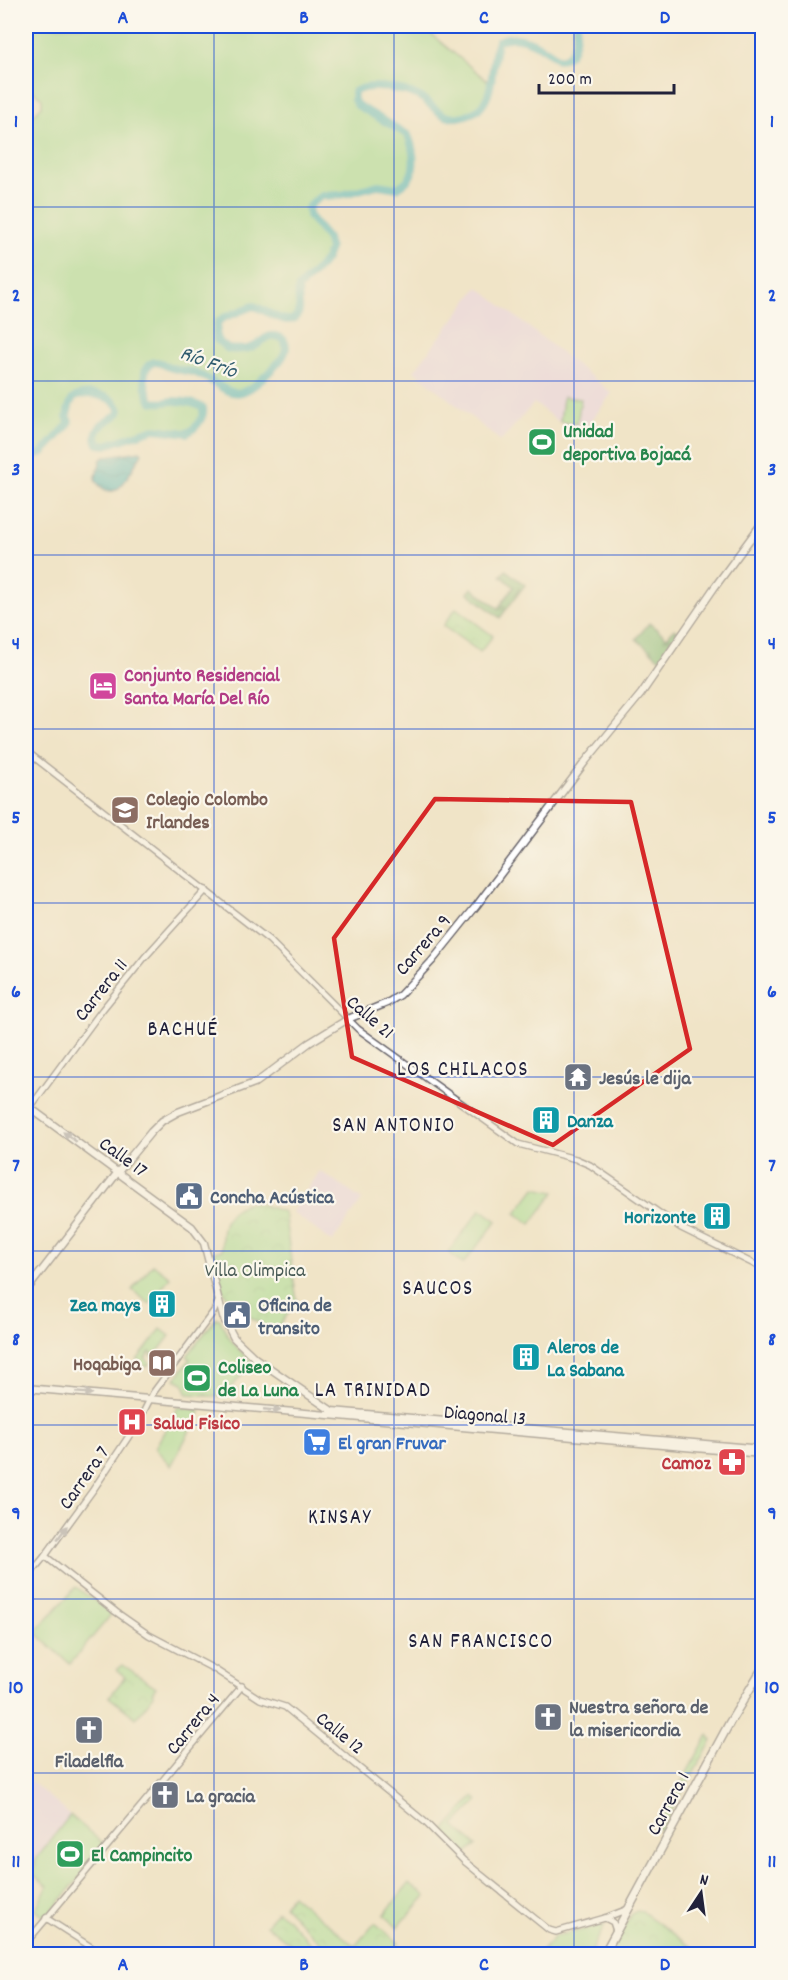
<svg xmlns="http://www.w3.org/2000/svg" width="788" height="1980" font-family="Dekko,sans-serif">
  <defs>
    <pattern id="forest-firs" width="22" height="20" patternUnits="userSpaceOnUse" patternTransform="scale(1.5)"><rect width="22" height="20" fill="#7fbd7c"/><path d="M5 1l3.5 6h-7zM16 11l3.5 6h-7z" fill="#689967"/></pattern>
    <pattern id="park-crowns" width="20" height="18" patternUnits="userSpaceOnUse" patternTransform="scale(1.5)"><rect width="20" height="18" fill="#9fde92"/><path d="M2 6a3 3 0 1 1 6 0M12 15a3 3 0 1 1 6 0" fill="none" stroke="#89be7f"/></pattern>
    <pattern id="water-waves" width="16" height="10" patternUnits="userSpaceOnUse" patternTransform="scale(1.5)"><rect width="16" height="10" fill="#45b4bd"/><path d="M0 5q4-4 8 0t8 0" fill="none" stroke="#39929b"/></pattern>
  </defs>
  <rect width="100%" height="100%" fill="#fbf7ec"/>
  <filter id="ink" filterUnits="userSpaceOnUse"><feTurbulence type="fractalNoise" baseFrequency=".0167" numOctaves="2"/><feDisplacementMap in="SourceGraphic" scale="12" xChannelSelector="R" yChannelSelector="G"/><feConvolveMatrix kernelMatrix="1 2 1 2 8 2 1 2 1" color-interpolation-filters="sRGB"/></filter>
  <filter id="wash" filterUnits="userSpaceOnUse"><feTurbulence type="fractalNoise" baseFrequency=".008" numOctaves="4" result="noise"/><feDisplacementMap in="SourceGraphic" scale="24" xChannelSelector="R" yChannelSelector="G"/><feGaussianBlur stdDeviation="1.35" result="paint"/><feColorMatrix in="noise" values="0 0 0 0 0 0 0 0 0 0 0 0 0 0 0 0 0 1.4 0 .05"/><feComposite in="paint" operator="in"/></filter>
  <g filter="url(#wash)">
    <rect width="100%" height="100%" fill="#f0e4c7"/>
    <g fill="#e8d2ee">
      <path d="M478 287 612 393 579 437 534 403 501 441 414 371Z"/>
      <path d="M320 1171 362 1200 332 1242 292 1212Z"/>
      <path d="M26 1777 70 1815 34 1862 32 1863 26 1858Z"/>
    </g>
    <g fill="#9fde92" stroke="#608066" stroke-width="1.5">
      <path d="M26 26H421L490 83C486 101 481 111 462 116 458 117 453 118 448 117 439 114 430 103 422 98 407 89 369 82 354 92V100L357 105 408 135C413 146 416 163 411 175 409 181 402 185 397 188L378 185 341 195 322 196 313 202 309 208V216L327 238 330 249 326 259 320 267 299 287C297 295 300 303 299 311 293 333 264 308 253 306L223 318 218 322 216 334 217 340 228 349C236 350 247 350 255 346 261 343 264 338 270 336 275 335 279 336 283 339 294 352 272 369 264 377 236 405 226 389 196 374 188 370 178 371 169 367 164 365 158 360 152 363 139 369 146 391 151 401 159 405 166 401 174 401 183 401 196 403 203 408 205 417 196 429 187 433L154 429 106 445 98 444C90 428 109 421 119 413 121 395 85 390 74 398 69 402 68 411 67 417L69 421 68 425 43 452 33 457 29 455 26 447V123L42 106V98L26 85Z"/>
      <path d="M563 397 581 399 577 424 560 422Z"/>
      <path d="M535 1188 555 1192 531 1224 516 1213Z"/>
      <path d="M481 1209 497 1221 463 1264 448 1252Z"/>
      <path d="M153 1264 170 1277 150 1304 132 1290Z"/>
      <path d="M216 1318 220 1319C227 1337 237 1349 252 1362L224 1397 207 1396 206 1394 204 1395 188 1394 183 1383 175 1379 190 1359 187 1356Z"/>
      <path d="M161 1329 170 1336 153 1358 151 1356 153 1354 150 1352 145 1358 150 1363 146 1367 137 1360Z"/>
      <path d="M178 1407 201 1410 171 1466 155 1448Z"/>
      <path d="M76 1587 109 1611 110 1616 70 1664 35 1632Z"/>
      <path d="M70 1815 106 1846 46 1918 35 1910 48 1886 30 1872 36 1864 34 1862Z"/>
      <path d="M409 1883 426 1896 398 1927 384 1915Z"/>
      <path d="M605 1925 590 1954H539L555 1936Z"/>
    </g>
    <g fill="url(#forest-firs)" stroke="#50705c" stroke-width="1.5">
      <path d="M506 570 525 585 500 618 468 593 472 588 498 608 514 587 501 576Z"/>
      <path d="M649 623 667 637 674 629 678 632 660 659 636 639Z"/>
    </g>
    <g fill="url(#park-crowns)" stroke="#608066" stroke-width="1.5">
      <path d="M456 608 493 636 480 652 443 626Z"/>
      <path d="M246 1203 260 1204 284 1212 297 1301 275 1332C254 1319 227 1307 219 1281 216 1272 216 1262 214 1252L222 1250C221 1227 223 1213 246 1203Z"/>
      <path d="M123 1665 156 1687 152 1693 154 1695 136 1718 109 1697 125 1677 117 1670Z"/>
      <path d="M708 1735 712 1741 660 1831 656 1828Z"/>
      <path d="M474 1796 478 1801 454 1826 476 1845 465 1856 442 1833Z"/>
      <path d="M292 1895 355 1946 375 1923 399 1943 389 1954H331L284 1906Z"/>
      <path d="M277 1911 287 1918 321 1954H304L266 1925Z"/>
      <path d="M637 1911 643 1912 698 1952 696 1954H610L631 1914Z"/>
    </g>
    <path fill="url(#water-waves)" stroke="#346b7c" stroke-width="1.5" d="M140 451 142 453C139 459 135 464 132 470 122 488 111 502 95 480L101 459 107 456Z"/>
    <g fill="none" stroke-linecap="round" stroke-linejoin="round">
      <path stroke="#45b4bd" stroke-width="8" d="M26 447 29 455 33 457 43 452 68 425 69 421 67 417C68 411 69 402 74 398 84 390 120 395 119 413 109 421 90 428 98 444L106 445 154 429 187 433C196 429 205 417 203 408 196 403 183 401 174 401 166 401 159 405 151 401 146 391 139 369 152 363 158 360 164 365 169 367 177 370 184 370 192 372 224 381 230 411 264 377 272 369 294 352 283 339 279 336 275 335 270 336 263 338 261 343 255 346 247 350 236 350 228 349L217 340 216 335 218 322 223 318 253 306C264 308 293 333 299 311 300 303 297 295 299 287L320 267 326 259 330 249 327 238 309 216 308 208 313 202 322 196 341 195 378 185 397 188C402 185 409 181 411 175 416 163 413 146 408 135L357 105 354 100V92C369 82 405 89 420 97 429 102 437 113 446 116 455 120 475 114 481 107 495 92 491 59 498 41 519 31 542 46 558 59 574 60 576 38 577 26"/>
    </g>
  </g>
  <g filter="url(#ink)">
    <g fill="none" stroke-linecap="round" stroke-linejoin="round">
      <g stroke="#6a666c" stroke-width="8">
        <g id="tertiary">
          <path d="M26 751 269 940 358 1029 518 1144 576 1159 590 1165 681 1228 762 1268"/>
          <path d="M26 1113 102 1010 145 957 206 890"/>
          <path d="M45 1556 116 1612 149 1635 214 1669 260 1699 285 1707 425 1822 464 1861 549 1930 556 1932 605 1918 628 1909"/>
          <path d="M26 1579 45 1556 93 1490 139 1421 153 1393 214 1311 219 1300"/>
          <path d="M46 1918 102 1954"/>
          <path d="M605 1918 613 1922 616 1931"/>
          <path d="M26 1943 242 1686"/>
        </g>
      </g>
      <g stroke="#6a666c" stroke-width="9">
        <g id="secondary">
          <path d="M26 1105 192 1227 204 1243 223 1317 234 1338 255 1358 332 1411 762 1449"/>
          <path d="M26 1291 118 1172 151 1132 162 1121 178 1112 257 1082 309 1043 348 1019 387 1003 400 995 432 961 477 905 585 762 641 694 714 588 762 523"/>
          <path d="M26 1388 762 1454"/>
        </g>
      </g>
      <g stroke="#6a666c" stroke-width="10">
        <path id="primary" d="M604 1954 730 1722 762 1669"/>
      </g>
      <use href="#tertiary" stroke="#fff" stroke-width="5"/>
      <use href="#secondary" stroke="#fff" stroke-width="6"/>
      <use href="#primary" stroke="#fff" stroke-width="7"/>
    </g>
    <defs><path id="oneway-solid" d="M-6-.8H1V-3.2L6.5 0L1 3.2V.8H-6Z" transform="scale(1.5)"/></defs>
    <g fill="#9c9ca7">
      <use href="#oneway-solid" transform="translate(70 1137) rotate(-144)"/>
      <use href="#oneway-solid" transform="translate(84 1393) rotate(5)"/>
      <use href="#oneway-solid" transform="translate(272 1410) rotate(5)"/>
      <use href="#oneway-solid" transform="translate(62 1533) rotate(-54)"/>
    </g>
  </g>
  <path d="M0 0H788V1980H0ZM435 799 631 802 690 1049 553 1145 352 1057 334 938Z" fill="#f0e4c7" fill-opacity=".55" fill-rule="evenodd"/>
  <path fill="none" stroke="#d62828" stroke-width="4.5" stroke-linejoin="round" d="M435 799 631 802 690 1049 553 1145 352 1057 334 938Z"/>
  <path fill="none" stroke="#1d4ed8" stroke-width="1.5" stroke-opacity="0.55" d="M214 26V1954M394 26V1954M574 26V1954M26 207H762M26 381H762M26 555H762M26 729H762M26 903H762M26 1077H762M26 1251H762M26 1425H762M26 1599H762M26 1773H762"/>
  <defs>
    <g id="stadium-square" transform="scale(1.5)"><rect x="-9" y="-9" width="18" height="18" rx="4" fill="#2e9e5b" stroke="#fbf7ec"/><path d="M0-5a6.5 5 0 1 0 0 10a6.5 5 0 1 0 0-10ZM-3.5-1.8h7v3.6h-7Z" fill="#fff"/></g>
    <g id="hotel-square" transform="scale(1.5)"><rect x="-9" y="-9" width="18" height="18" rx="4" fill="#d1479c" stroke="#fbf7ec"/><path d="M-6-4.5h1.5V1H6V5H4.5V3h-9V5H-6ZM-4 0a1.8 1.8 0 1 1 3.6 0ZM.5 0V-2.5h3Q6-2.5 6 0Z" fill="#fff"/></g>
    <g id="school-square" transform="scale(1.5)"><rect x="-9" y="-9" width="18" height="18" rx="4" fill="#8d6e63" stroke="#fbf7ec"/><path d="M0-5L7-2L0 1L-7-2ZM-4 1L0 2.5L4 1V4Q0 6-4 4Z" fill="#fff"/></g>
    <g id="temple-square" transform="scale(1.5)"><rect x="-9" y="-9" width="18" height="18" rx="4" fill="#6b7280" stroke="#fbf7ec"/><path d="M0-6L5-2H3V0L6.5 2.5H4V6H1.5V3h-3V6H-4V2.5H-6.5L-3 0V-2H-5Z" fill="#fff"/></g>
    <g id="building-square" transform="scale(1.5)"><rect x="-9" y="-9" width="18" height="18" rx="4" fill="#0f9aa8" stroke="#fbf7ec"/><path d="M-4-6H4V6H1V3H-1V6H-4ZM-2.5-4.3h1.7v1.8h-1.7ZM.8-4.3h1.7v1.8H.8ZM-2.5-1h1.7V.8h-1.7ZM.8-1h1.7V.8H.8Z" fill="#fff"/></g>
    <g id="civic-square" transform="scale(1.5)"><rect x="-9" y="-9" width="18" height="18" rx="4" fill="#5c6f8a" stroke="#fbf7ec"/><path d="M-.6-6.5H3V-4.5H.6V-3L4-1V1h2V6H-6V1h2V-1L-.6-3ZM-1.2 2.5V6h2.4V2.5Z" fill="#fff"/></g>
    <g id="library-square" transform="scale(1.5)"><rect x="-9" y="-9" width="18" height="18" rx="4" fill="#8d6e63" stroke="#fbf7ec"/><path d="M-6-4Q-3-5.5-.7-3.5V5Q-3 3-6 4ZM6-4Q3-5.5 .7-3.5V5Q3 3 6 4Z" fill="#fff"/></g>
    <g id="hospital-square" transform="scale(1.5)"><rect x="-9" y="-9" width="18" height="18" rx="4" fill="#e0444e" stroke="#fbf7ec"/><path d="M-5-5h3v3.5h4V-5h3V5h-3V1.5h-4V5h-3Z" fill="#fff"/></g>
    <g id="supermarket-square" transform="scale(1.5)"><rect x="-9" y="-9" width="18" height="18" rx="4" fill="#3f7fe0" stroke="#fbf7ec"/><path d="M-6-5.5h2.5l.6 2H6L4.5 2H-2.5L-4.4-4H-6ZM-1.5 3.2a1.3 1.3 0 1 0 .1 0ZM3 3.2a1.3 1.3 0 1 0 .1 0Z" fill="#fff"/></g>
    <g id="pharmacy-square" transform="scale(1.5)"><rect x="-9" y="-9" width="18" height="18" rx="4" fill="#e0444e" stroke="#fbf7ec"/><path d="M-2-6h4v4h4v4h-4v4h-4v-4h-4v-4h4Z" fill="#fff"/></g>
    <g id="church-square" transform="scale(1.5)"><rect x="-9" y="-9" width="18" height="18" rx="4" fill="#6b7280" stroke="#fbf7ec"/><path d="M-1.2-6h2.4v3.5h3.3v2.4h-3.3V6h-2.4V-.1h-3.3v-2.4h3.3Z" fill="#fff"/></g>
  </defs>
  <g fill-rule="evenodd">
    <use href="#stadium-square" x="542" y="442"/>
    <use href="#hotel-square" x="103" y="686"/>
    <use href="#school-square" x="125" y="810"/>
    <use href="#temple-square" x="578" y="1077"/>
    <use href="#building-square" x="546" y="1120"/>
    <use href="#civic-square" x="189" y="1196"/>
    <use href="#building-square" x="717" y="1216"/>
    <use href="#building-square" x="162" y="1304"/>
    <use href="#civic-square" x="237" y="1315"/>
    <use href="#building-square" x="526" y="1357"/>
    <use href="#library-square" x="162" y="1363"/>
    <use href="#stadium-square" x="197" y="1378"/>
    <use href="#hospital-square" x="132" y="1422"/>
    <use href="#supermarket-square" x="317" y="1442"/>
    <use href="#pharmacy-square" x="732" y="1462"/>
    <use href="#church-square" x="548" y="1717"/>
    <use href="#church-square" x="89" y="1730"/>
    <use href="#church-square" x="165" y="1795"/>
    <use href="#stadium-square" x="70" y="1854"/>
  </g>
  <g text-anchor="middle" stroke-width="4.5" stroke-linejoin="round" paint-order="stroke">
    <g font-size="20" font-weight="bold" fill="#27864d" stroke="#fbf7ec" text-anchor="start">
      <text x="563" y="437">Unidad<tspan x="563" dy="23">deportiva Bojacá</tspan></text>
      <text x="218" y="1373">Coliseo<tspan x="218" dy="23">de La Luna</tspan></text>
      <text x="91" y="1861">El Campincito</text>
    </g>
    <g font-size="20" font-weight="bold" fill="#b23c85" stroke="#fbf7ec" text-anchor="start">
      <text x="124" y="681">Conjunto Residencial<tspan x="124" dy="23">Santa María Del Río</tspan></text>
    </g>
    <g font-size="20" font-weight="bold" fill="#785e54" stroke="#fbf7ec" text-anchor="start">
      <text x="146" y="805">Colegio Colombo<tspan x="146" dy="23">Irlandes</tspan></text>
      <text x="141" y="1370" text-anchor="end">Hoqabiga</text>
    </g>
    <g font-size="20" fill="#22223b" stroke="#fbf7ec">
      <text transform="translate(422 944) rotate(-49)" y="7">Carrera 9</text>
      <text transform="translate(100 989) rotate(-52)" y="7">Carrera 11</text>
      <text transform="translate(371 1016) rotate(41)" y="7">Calle 21</text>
      <text transform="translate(124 1156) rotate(36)" y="7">Calle 17</text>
      <text transform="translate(485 1414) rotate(5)" y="7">Diagonal 13</text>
      <text transform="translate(83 1477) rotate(-55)" y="7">Carrera 7</text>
      <text transform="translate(192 1723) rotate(-51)" y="7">Carrera 4</text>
      <text transform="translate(341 1732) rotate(39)" y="7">Calle 12</text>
      <text transform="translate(667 1803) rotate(-62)" y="7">Carrera 1</text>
    </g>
    <g font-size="20" font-weight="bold" fill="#5b616d" stroke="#fbf7ec" text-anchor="start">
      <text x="599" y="1084">Jesús le dija</text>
      <text x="569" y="1713">Nuestra señora de<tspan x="569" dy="23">la misericordia</tspan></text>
      <text x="89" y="1767" text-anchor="middle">Filadelfia</text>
      <text x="186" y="1802">La gracia</text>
    </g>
    <g font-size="20" font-weight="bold" fill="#0d838f" stroke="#fbf7ec" text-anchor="start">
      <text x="567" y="1127">Danza</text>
      <text x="696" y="1223" text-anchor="end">Horizonte</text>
      <text x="141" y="1311" text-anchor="end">Zea mays</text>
      <text x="547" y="1353">Aleros de<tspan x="547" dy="23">La Sabana</tspan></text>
    </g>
    <g font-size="20" font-weight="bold" fill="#4e5e75" stroke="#fbf7ec" text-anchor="start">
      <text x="210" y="1203">Concha Acústica</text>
      <text x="258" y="1311">Oficina de<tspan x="258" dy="23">transito</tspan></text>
    </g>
    <g font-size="20" fill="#485a55" stroke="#fbf7ec">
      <text x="255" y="1276">Villa Olimpica</text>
    </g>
    <g font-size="20" font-weight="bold" fill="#be3a42" stroke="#fbf7ec" text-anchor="start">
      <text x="153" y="1429">Salud Fisico</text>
      <text x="711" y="1469" text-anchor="end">Camoz</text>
    </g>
    <g font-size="20" font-weight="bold" fill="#366cbe" stroke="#fbf7ec" text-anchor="start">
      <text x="338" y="1449">El gran Fruvar</text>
    </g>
    <g font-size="21" font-style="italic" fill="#305c6f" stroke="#fbf7ec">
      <text transform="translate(209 361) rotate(20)" y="7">Río Frío</text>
    </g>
    <g font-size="21" letter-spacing="1.5" fill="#22223b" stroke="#fbf7ec">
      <text x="183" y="1035">BACHUÉ</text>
      <text x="463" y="1075">LOS CHILACOS</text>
      <text x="394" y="1131">SAN ANTONIO</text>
      <text x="438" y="1294">SAUCOS</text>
      <text x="373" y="1396">LA TRINIDAD</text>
      <text x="340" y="1523">KINSAY</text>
      <text x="481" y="1647">SAN FRANCISCO</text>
    </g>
  </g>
  <rect width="788" height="1980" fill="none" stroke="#fbf7ec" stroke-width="66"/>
  <g transform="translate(701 1893) rotate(13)" stroke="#fbf7ec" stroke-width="4.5" paint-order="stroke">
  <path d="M0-4.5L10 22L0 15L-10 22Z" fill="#22223b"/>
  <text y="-9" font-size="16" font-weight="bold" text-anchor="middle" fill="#22223b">N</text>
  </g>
  <path d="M539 84v9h135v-9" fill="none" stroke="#22223b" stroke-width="3"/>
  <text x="548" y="84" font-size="18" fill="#22223b" stroke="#fbf7ec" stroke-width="4.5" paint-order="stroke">200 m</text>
  <rect x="33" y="33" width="722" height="1914" fill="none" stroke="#1d4ed8" stroke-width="2"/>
  <g font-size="20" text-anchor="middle" font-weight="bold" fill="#1d4ed8">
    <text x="123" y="23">A</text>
    <text x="304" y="23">B</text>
    <text x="484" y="23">C</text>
    <text x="665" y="23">D</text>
    <text x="16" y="127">1</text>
    <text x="772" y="127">1</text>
    <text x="16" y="301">2</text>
    <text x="772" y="301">2</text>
    <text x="16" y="475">3</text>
    <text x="772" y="475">3</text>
    <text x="16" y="649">4</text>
    <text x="772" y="649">4</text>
    <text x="16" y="823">5</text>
    <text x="772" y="823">5</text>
    <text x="16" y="997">6</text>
    <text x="772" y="997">6</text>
    <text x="16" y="1171">7</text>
    <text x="772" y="1171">7</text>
    <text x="16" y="1345">8</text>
    <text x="772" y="1345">8</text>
    <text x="16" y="1519">9</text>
    <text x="772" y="1519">9</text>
    <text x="16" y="1693">10</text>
    <text x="772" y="1693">10</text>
    <text x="16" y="1867">11</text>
    <text x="772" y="1867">11</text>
    <text x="123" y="1970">A</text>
    <text x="304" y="1970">B</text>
    <text x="484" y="1970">C</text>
    <text x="665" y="1970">D</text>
  </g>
</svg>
